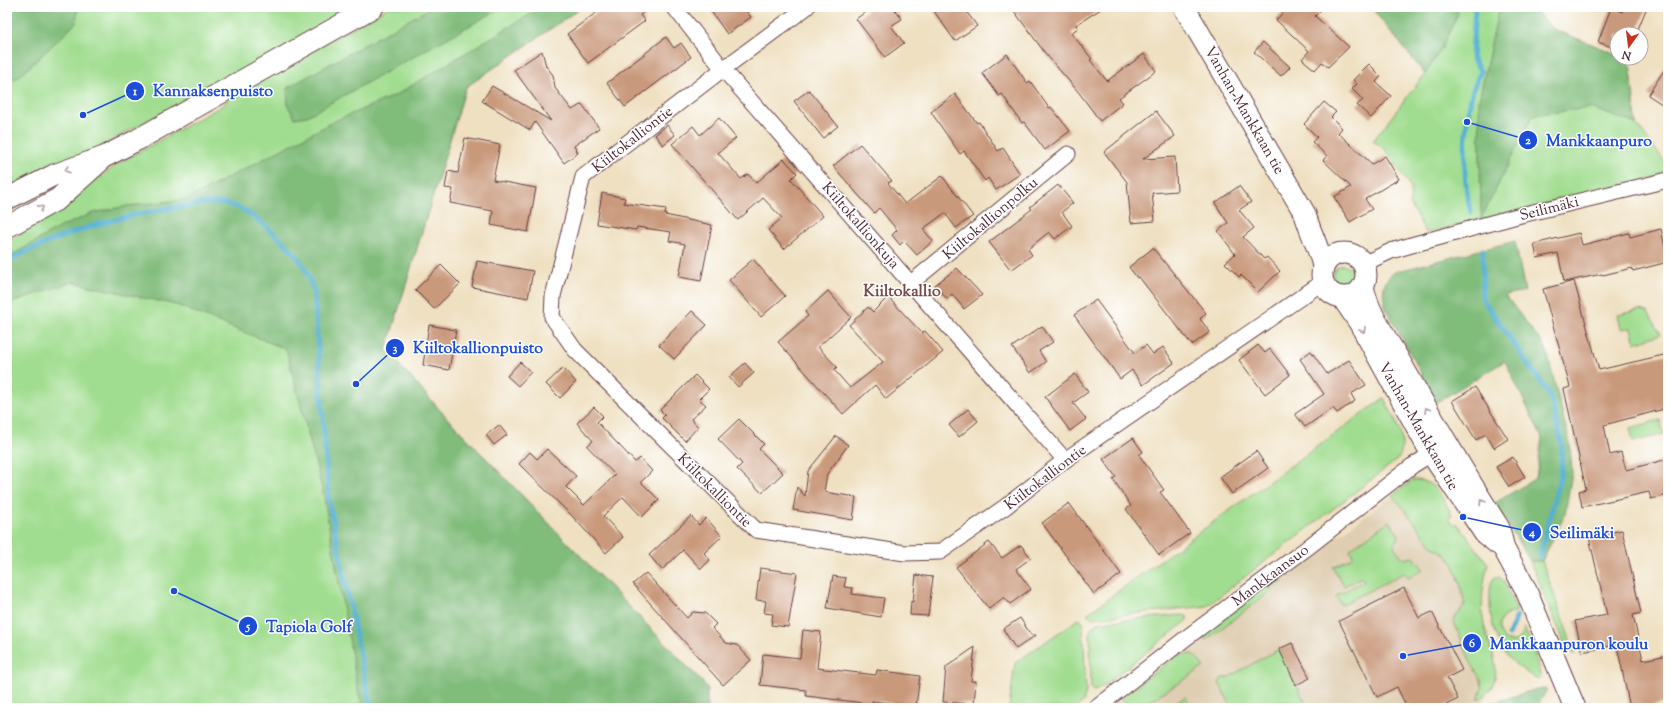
<svg xmlns="http://www.w3.org/2000/svg" width="1675" height="715" font-family="'Sorts Mill Goudy',serif">
  <rect width="100%" height="100%" fill="#fff"/>
  <filter id="ink" filterUnits="userSpaceOnUse"><feTurbulence type="fractalNoise" baseFrequency=".025" numOctaves="2"/><feDisplacementMap in="SourceGraphic" scale="8" xChannelSelector="R" yChannelSelector="G"/><feConvolveMatrix kernelMatrix="1 2 1 2 8 2 1 2 1" color-interpolation-filters="sRGB"/></filter>
  <filter id="wash" filterUnits="userSpaceOnUse"><feTurbulence type="fractalNoise" baseFrequency=".012" numOctaves="4" result="noise"/><feDisplacementMap in="SourceGraphic" scale="16" xChannelSelector="R" yChannelSelector="G"/><feGaussianBlur stdDeviation="0.9" result="paint"/><feColorMatrix in="noise" values="0 0 0 0 0 0 0 0 0 0 0 0 0 0 0 0 0 1.4 0 .05"/><feComposite in="paint" operator="in"/></filter>
  <g filter="url(#wash)">
    <rect width="100%" height="100%" fill="#efe0c1"/>
    <path fill="#dfceb1" d="M1413 480H1424L1436 488 1452 515 1449 517 1454 525 1457 523 1488 564 1481 593 1483 619 1486 638 1496 665 1493 683 1484 696V704L1478 708H1109L1336 532 1339 536Z"/>
    <g fill="#a1dd90" stroke="#767e5e">
      <path d="M7 7H358L230 78 225 75 213 85 105 144V149L7 194Z"/>
      <path d="M389 7H582L466 87 386 350 447 418 707 687V708H7V241L52 216 95 175 101 177 119 163 225 104 227 99Z"/>
      <path d="M1371 7H1532L1555 30 1617 54V58L1630 59 1636 124 1668 166V175L1426 233 1410 204 1411 188 1386 150 1373 141 1425 74Z"/>
      <circle cx="1343" cy="275" r="10"/>
      <path d="M1639 310 1648 312 1661 334 1635 343 1631 328 1621 329 1618 315Z"/>
      <path d="M1384 398C1393 417 1410 439 1398 459L1207 606 1093 618 1087 614Z"/>
      <path d="M1660 420 1664 434 1633 442 1630 428Z"/>
      <path d="M1413 480C1436 479 1442 498 1452 515L1449 517 1454 525 1457 523 1488 564C1483 584 1481 598 1483 619 1487 647 1512 679 1478 700L1482 688 1481 680 1472 665 1453 620 1465 605C1460 586 1457 554 1434 548L1393 495Z"/>
      <path d="M1389 521 1399 535 1394 547 1404 559 1414 557 1424 570 1408 577 1404 573 1341 605 1336 596 1364 581 1362 577 1344 586 1333 567 1353 557 1350 549Z"/>
      <path d="M1530 561H1542L1575 654 1568 651Z"/>
      <path d="M1278 576 1283 582 1206 640 1203 639 1202 635Z"/>
      <path d="M1495 577H1500L1504 582 1517 611C1500 615 1493 625 1505 640 1516 644 1523 638 1524 627L1534 651 1541 679C1534 679 1527 673 1522 669 1498 653 1489 625 1490 597 1490 589 1490 582 1495 577Z"/>
      <path d="M1182 615 1187 616 1188 620 1099 689 1093 691 1091 689 1090 631 1093 626 1101 622Z"/>
      <path d="M1080 618 1083 623 1086 692 1083 702 1075 708H1009L1015 663Z"/>
      <path d="M1279 649 1308 708H1232L1219 683 1222 678H1227Z"/>
      <path d="M1193 654 1204 667 1139 708H1127L1123 702V696L1178 655Z"/>
      <path d="M1186 697 1191 708H1164Z"/>
    </g>
    <g fill="#80bc7a" stroke="#656e52">
      <path d="M7 7H78L76 23 20 76 7 83Z"/>
      <path d="M432 7H503L307 116 295 118 288 106 287 88Z"/>
      <path d="M542 7H582L466 87 386 350 447 418 707 687V708H364L358 691 323 492 286 349 176 305 72 282 7 304V258L60 227 93 213 127 206 188 199 337 120 396 95Z"/>
      <path d="M1371 7H1455L1458 13 1443 46 1425 74Z"/>
      <path d="M1499 7H1532L1555 30 1617 54V58L1630 59 1636 124 1590 108 1533 115 1481 219 1479 100Z"/>
      <path d="M1515 241 1525 291 1505 295 1546 348 1570 444 1572 473 1565 514 1542 561H1530L1495 503 1536 478 1542 438 1505 361 1437 402 1386 309C1382 294 1381 282 1394 272Z"/>
      <path d="M1536 689H1547L1537 708H1478Z"/>
    </g>
    <g fill="none" stroke-linecap="round" stroke-linejoin="round">
      <g stroke="#55b1d3" stroke-width="5">
        <path d="M1471 212C1461 179 1463 101 1481 72L1472 58 1475 7"/>
        <path d="M1483 250 1482 298 1549 394 1562 444 1561 473 1540 556"/>
        <path d="M7 261C62 233 120 215 180 207 198 204 217 200 235 206 252 212 294 249 303 265 308 273 311 284 314 293L329 502 371 708"/>
        <path d="M1509 635 1517 616"/>
      </g>
    </g>
    <g id="blocks">
      <g fill="#c9997b">
        <path d="M604 7H652L640 15 645 21 588 63 567 34Z"/>
        <path d="M708 7H743L751 17 727 34Z"/>
        <path d="M872 7H893L902 19 891 26 904 43 885 57 856 19Z"/>
        <path d="M931 7H963L977 26 955 41Z"/>
        <path d="M1011 7H1104L1076 25 1078 28 1071 33 1092 59 1090 60 1107 81 1144 54 1156 71 1119 98 1123 103 1100 121 1080 94 1045 53Z"/>
        <path d="M1288 7H1324L1315 16 1349 47 1328 67 1322 62 1315 70 1302 59 1309 51 1276 20Z"/>
        <path d="M1624 7H1647L1636 34H1617V49L1598 42 1611 8 1622 12Z"/>
        <path d="M666 37 674 48 681 43 691 57 625 107 607 83Z"/>
        <path d="M1263 42 1290 67 1281 76 1254 52Z"/>
        <path d="M542 51 546 66 553 75 555 88 572 110 582 104 599 128 574 146 578 153 564 163 535 122 530 130 482 101 492 86 551 121 514 70Z"/>
        <path d="M1007 54 1027 83 1030 81 1049 108 1051 107 1070 131 1045 150 1024 122 1022 123 1002 94 999 96 982 73Z"/>
        <path d="M1369 64 1381 76 1376 82 1391 96 1371 118 1357 105 1363 100 1352 89 1357 84 1353 80Z"/>
        <path d="M1668 64V108L1648 95Z"/>
        <path d="M809 90 838 126 823 138 794 101Z"/>
        <path d="M955 94 977 123 979 122 998 151 1003 148 1020 174 996 190 988 178 985 181 964 151 960 154 931 112Z"/>
        <path d="M1324 102 1336 112 1331 117 1342 128 1338 133 1372 164 1385 156 1399 179 1365 199 1372 209 1350 222 1334 197 1351 187 1323 160 1327 156 1312 142 1317 137 1304 124Z"/>
        <path d="M1156 111 1175 136 1143 159 1175 157 1177 191 1152 193 1155 221 1131 223 1127 182 1104 152Z"/>
        <path d="M719 118 736 138 718 153 741 179 748 174 756 183 784 159 797 173 791 179 823 216 784 249 768 230 782 218 763 198 738 220 672 144 693 126 700 135Z"/>
        <path d="M667 125 675 135 663 145 655 135Z"/>
        <path d="M465 138 500 145 493 180 536 188 528 232 491 225 493 211 450 203 453 189 445 188 448 171 458 173Z"/>
        <path d="M860 144 892 181 888 183 905 204 942 176 973 216 956 228 945 213 923 229 933 241 917 255 904 241 900 245 892 235 897 230 879 208 874 213 833 166Z"/>
        <path d="M1058 185 1073 203 1062 212 1072 226 1055 239 1049 232 1028 249 1032 255 1011 270 989 242 1032 209 1030 207Z"/>
        <path d="M1239 186 1251 202 1239 210 1254 228 1243 237 1264 259 1267 257 1280 271 1258 292 1241 275 1239 277 1225 263 1235 254 1218 231 1228 223 1215 203Z"/>
        <path d="M602 193 625 198 624 203 666 209 665 215 712 225 701 281 679 277 685 244 669 241 671 232 637 227 636 230 597 224Z"/>
        <path d="M1661 229 1668 262 1633 271 1632 268 1603 275 1602 274 1564 282 1558 253 1537 258 1534 244 1579 233 1582 245 1629 233 1630 237Z"/>
        <path d="M1153 248 1206 313 1200 319 1210 332 1192 345 1139 277 1137 278 1129 267Z"/>
        <path d="M753 259 785 296 761 317 729 280Z"/>
        <path d="M477 261 533 271 528 298 472 287Z"/>
        <path d="M441 265 460 284 434 309 415 290Z"/>
        <path d="M957 268 982 295 964 309 952 294 947 299 935 285Z"/>
        <path d="M1574 281 1599 370 1668 354V408L1604 425 1610 455 1621 452 1626 470 1668 459V495L1651 499 1649 492 1582 507 1579 491 1586 489 1564 389 1570 387 1543 289Z"/>
        <path d="M828 291 851 317 818 347 837 367 834 370 850 388 883 362 849 325 868 307 873 312 888 297 922 333 925 331 943 352 886 399 875 385 843 414 778 342 808 316 805 312Z"/>
        <path d="M1096 300 1135 353 1146 345 1153 354 1163 347 1174 363 1143 385 1132 370 1120 379 1074 315Z"/>
        <path d="M692 311 707 325 674 359 659 345Z"/>
        <path d="M429 325 456 330 449 370 423 365Z"/>
        <path d="M1042 326 1053 342 1039 351 1046 362 1030 373 1012 347Z"/>
        <path d="M1258 345 1265 353 1270 349 1290 375 1265 394 1239 360Z"/>
        <path d="M1311 351 1327 374 1349 360 1366 385 1351 394 1355 401 1337 413 1333 408 1305 427 1295 414 1324 394 1300 359Z"/>
        <path d="M520 362 531 372 518 386 507 376Z"/>
        <path d="M745 363 754 373 738 387 729 377Z"/>
        <path d="M563 368 576 382 560 398 546 384Z"/>
        <path d="M1075 374 1088 392 1073 403 1086 419 1070 431 1045 397Z"/>
        <path d="M695 375 709 389 699 399 706 405 691 419 698 427 685 441 662 418 665 415 660 410Z"/>
        <path d="M1475 387 1508 439 1494 448 1486 434 1476 440 1452 401Z"/>
        <path d="M594 407 603 416 597 422 635 462 640 458 652 471 641 482 659 500 642 517 623 497 603 516 623 537 606 553 572 516 519 464 530 452 537 459 547 449 576 476 566 487 584 505 615 475 587 446 593 441 577 423Z"/>
        <path d="M968 409 978 421 959 437 949 425Z"/>
        <path d="M739 419 764 444 759 449 783 473 762 493 737 469 742 464 718 439Z"/>
        <path d="M499 425 507 435 494 445 486 435Z"/>
        <path d="M836 436 848 445 827 474 824 492 856 497 853 520 793 510 797 487 805 496 808 471Z"/>
        <path d="M1133 438 1143 452 1139 455 1164 490 1160 492 1190 533 1159 555 1126 509 1131 506 1113 479 1116 477 1103 459Z"/>
        <path d="M1256 451 1268 468 1232 494 1220 477Z"/>
        <path d="M1513 457 1525 477 1509 487 1496 467Z"/>
        <path d="M1069 503 1121 574 1094 594 1042 523Z"/>
        <path d="M691 516 699 525 706 518 722 536 704 553 710 560 701 569 683 550 662 570 649 555Z"/>
        <path d="M1622 530 1641 613 1633 615 1643 660 1668 655V702L1646 708H1630L1617 645 1582 652 1575 621 1607 615 1589 537Z"/>
        <path d="M989 542 1002 558 1021 545 1031 558 1016 569 1031 589 1010 604 1004 597 989 609 956 567Z"/>
        <path d="M760 568 797 573 788 627 771 625 773 614 764 613 766 601 756 600Z"/>
        <path d="M646 573 687 618 693 612 705 613 716 624 712 628 726 643 737 645 751 660 723 685 633 584Z"/>
        <path d="M916 575 933 577 928 616 910 615 911 601 913 602Z"/>
        <path d="M833 576 846 578 844 587 853 588 852 594 884 598 881 617 827 608Z"/>
        <path d="M1404 588 1419 618 1432 612 1462 670 1447 678 1458 699 1440 708H1407L1397 687 1377 697 1339 621Z"/>
        <path d="M1020 618 1031 635H1036L1016 649 1003 629Z"/>
        <path d="M803 630 821 632 817 668 876 675 877 670 920 676 916 706 872 701V704L806 696V690L760 685 763 654 800 658Z"/>
        <path d="M1292 643 1310 678 1296 685 1279 649Z"/>
        <path d="M975 647 971 681H976L974 704 943 702 946 667Z"/>
      </g>
    </g>
  </g>
  <g filter="url(#ink)">
    <use href="#blocks" fill-opacity="0" stroke="#633c42" stroke-width="1"/>
    <g fill="none" stroke-linecap="round" stroke-linejoin="round">
      <g stroke="#633c42" stroke-width="17">
        <g id="street">
          <path d="M674 7 723 69 1065 460"/>
          <path d="M807 7 723 69 583 177 553 296 552 317 575 350 756 530 905 553 940 552 1005 507 1065 460 1323 282"/>
          <path d="M1363 264 1391 251 1415 244 1517 216 1668 180"/>
          <path d="M911 283 1068 154"/>
          <path d="M1096 708 1186 638 1307 548 1412 466 1439 449"/>
        </g>
      </g>
      <g stroke="#633c42" stroke-width="23">
        <g id="secondary">
          <path d="M1184 7 1305 214C1310 232 1319 248 1323 266"/>
          <path d="M7 199 54 175 104 157 137 140 373 7"/>
          <path d="M7 227 58 199 99 162"/>
          <circle cx="1344" cy="275" r="22"/>
          <path d="M1363 286C1368 313 1386 337 1399 360 1431 417 1464 473 1499 528L1504 549 1525 588 1575 708"/>
          <path d="M1342 297 1359 322 1431 453 1485 534 1498 544"/>
        </g>
      </g>
      <use href="#street" stroke="#fff" stroke-width="15"/>
      <use href="#secondary" stroke="#fff" stroke-width="21"/>
    </g>
    <defs><path id="oneway-chevron" d="M-2-3.5L2.5 0L-2 3.5" fill="none" stroke-width="1.6" stroke-linecap="round" stroke-linejoin="round"/></defs>
    <g stroke="#ae9aa0">
      <use href="#oneway-chevron" transform="translate(67 170) rotate(161)"/>
      <use href="#oneway-chevron" transform="translate(41 208) rotate(-29)"/>
      <use href="#oneway-chevron" transform="translate(1363 330) rotate(61)"/>
      <use href="#oneway-chevron" transform="translate(1427 410) rotate(-119)"/>
      <use href="#oneway-chevron" transform="translate(1482 502) rotate(-122)"/>
    </g>
  </g>
  <g text-anchor="middle" stroke-width="3" stroke-linejoin="round" paint-order="stroke">
    <g font-size="15" fill="#4a1f2b" stroke="#fff">
      <text transform="translate(1245 110) rotate(60)" y="5">Vanhan-Mankkaan tie</text>
      <text transform="translate(632 139) rotate(-38)" y="5">Kiiltokalliontie</text>
      <text transform="translate(1549 208) rotate(-14)" y="5">Seilimäki</text>
      <text transform="translate(990 218) rotate(-40)" y="5">Kiiltokallionpolku</text>
      <text transform="translate(861 225) rotate(49)" y="5">Kiiltokallionkuja</text>
      <text transform="translate(1419 426) rotate(60)" y="5">Vanhan-Mankkaan tie</text>
      <text transform="translate(1045 477) rotate(-37)" y="5">Kiiltokalliontie</text>
      <text transform="translate(715 490) rotate(45)" y="5">Kiiltokalliontie</text>
      <text transform="translate(1270 575) rotate(-37)" y="5">Mankkaansuo</text>
    </g>
    <g font-size="16" font-weight="bold" fill="#764a47" stroke="#fff">
      <text x="902" y="296">Kiiltokallio</text>
    </g>
  </g>
  <path fill="none" stroke="#1d4ed8" stroke-width="1.5" d="M83 115L135 91M1467 122L1528 140M356 384L395 348M1463 517L1532 532M174 591L248 626M1403 656L1472 643"/>
  <g fill="#1d4ed8" stroke="#fff" stroke-width="1.5">
    <circle cx="83" cy="115" r="4"/>
    <circle cx="1467" cy="122" r="4"/>
    <circle cx="356" cy="384" r="4"/>
    <circle cx="1463" cy="517" r="4"/>
    <circle cx="174" cy="591" r="4"/>
    <circle cx="1403" cy="656" r="4"/>
    <circle cx="135" cy="91" r="10"/>
    <circle cx="1528" cy="140" r="10"/>
    <circle cx="395" cy="348" r="10"/>
    <circle cx="1532" cy="532" r="10"/>
    <circle cx="248" cy="626" r="10"/>
    <circle cx="1472" cy="643" r="10"/>
  </g>
  <g font-size="12" text-anchor="middle" font-weight="bold" fill="#fff">
    <text x="135" y="95">1</text>
    <text x="1528" y="144">2</text>
    <text x="395" y="352">3</text>
    <text x="1532" y="536">4</text>
    <text x="248" y="630">5</text>
    <text x="1472" y="647">6</text>
  </g>
  <g font-size="16" text-anchor="middle" font-weight="bold" fill="#1d4ed8" stroke="#fff" stroke-width="3" stroke-linejoin="round" paint-order="stroke">
    <text x="213" y="96">Kannaksenpuisto</text>
    <text x="1599" y="146">Mankkaanpuro</text>
    <text x="478" y="353">Kiiltokallionpuisto</text>
    <text x="1582" y="538">Seilimäki</text>
    <text x="309" y="632">Tapiola Golf</text>
    <text x="1569" y="649">Mankkaanpuron koulu</text>
  </g>
  <rect width="1675" height="715" fill="none" stroke="#fff" stroke-width="24"/>
  <g transform="translate(1629 46) rotate(194)"><circle r="19" fill="#ffffff" stroke="#b7a5aa"/>
  <path d="M0-3L7 15L0 10L-7 15Z" fill="#c8321e"/>
  <text y="-6" font-size="11" font-weight="bold" text-anchor="middle" fill="#4a1f2b">N</text>
  </g>
</svg>
